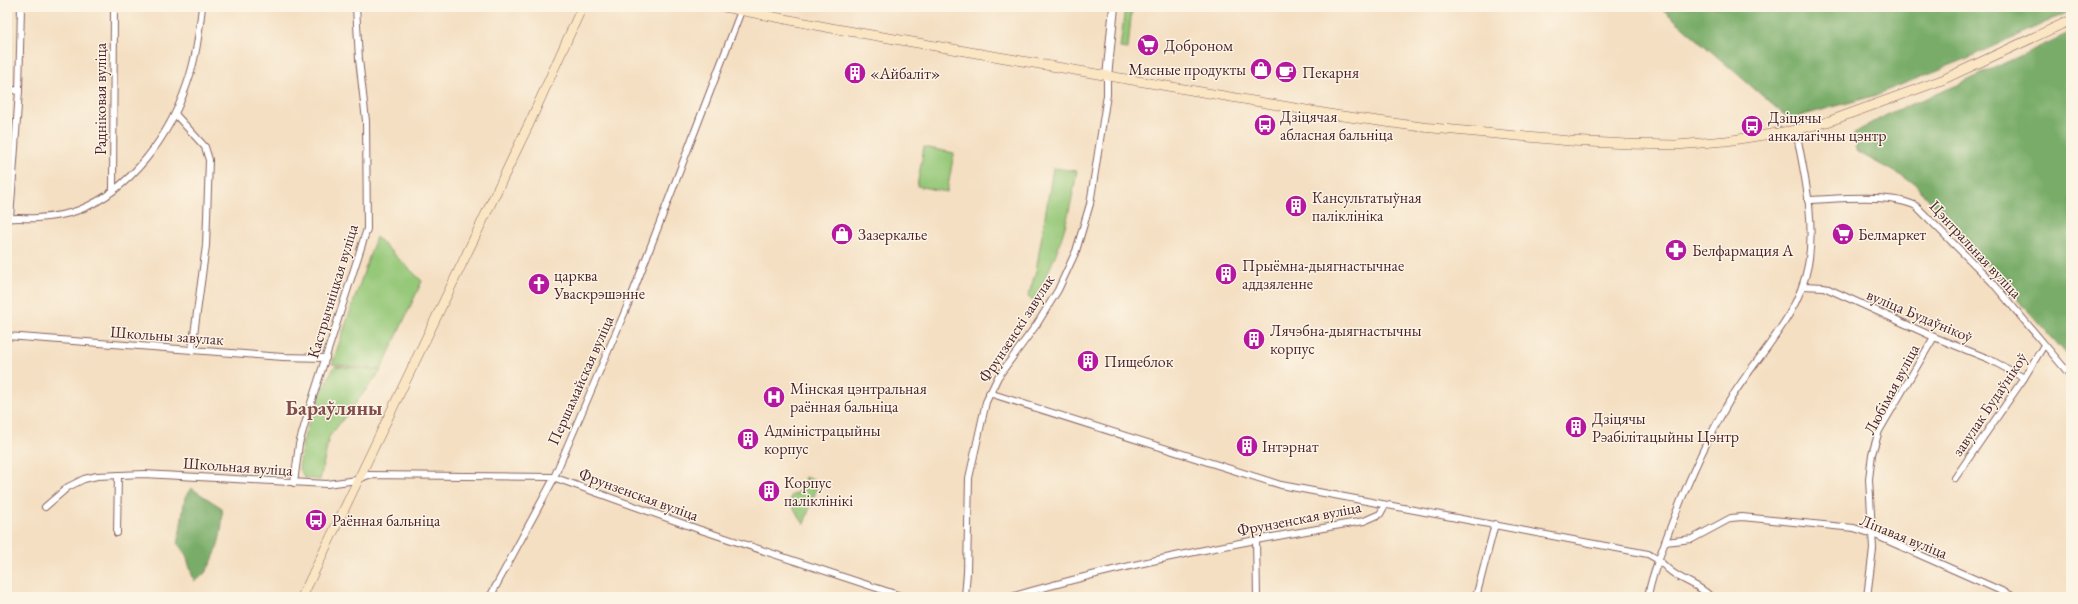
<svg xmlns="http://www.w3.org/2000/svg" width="2078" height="604" font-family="'EB Garamond',serif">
  <rect width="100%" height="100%" fill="#fcf5e5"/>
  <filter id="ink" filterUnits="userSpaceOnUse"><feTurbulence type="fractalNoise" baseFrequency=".025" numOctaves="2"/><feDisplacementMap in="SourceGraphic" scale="8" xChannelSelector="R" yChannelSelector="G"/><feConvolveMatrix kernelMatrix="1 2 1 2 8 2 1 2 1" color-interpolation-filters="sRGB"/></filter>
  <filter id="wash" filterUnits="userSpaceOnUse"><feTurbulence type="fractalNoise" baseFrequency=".012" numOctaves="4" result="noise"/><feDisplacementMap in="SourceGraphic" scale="16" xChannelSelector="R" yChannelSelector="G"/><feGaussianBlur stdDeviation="0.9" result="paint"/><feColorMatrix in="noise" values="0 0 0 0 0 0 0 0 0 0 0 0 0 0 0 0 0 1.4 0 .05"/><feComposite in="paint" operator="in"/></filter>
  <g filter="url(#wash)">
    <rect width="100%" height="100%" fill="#f4dfc2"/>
    <g fill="#95c878" stroke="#707452">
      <path d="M1125 7H1132L1128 49 1120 48Z"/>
      <path d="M924 147 954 153 947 192 917 186Z"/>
      <path d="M1053 168 1077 171C1069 220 1058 258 1033 301L1028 297 1036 271Z"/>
      <path d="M376 237 422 281 381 370 332 364Z"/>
      <path d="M335 366 381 371 329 437 320 480 305 478 299 469C302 430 317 399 335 366Z"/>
      <path d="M805 477 819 482 804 524 790 503 791 496 801 491Z"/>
    </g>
    <g fill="#78ac68" stroke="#61664a">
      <path d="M1660 7H2071V11L1963 60 1873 96 1789 119Z"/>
      <path d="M2071 32V359L1914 183 1856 151 1854 133 1892 112 1960 84Z"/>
      <path d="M191 488 222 508C224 528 217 558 204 574 202 577 197 579 194 581L186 555 178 544 185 497Z"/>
    </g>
  </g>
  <g filter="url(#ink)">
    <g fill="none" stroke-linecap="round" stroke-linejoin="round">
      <g stroke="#866260" stroke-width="8">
        <g id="minor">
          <path d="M7 89 19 91 10 218"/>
          <path d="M19 91 21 7"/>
          <path d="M175 114 205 147 209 160 206 246 192 349"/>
          <path d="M113 190 114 7"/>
          <path d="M1808 200C1837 199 1892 193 1916 206L1992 282 2071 376"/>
          <path d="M7 219C17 217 27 219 37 218 51 217 66 215 79 210 131 190 170 135 187 84 196 59 199 33 202 7"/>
          <path d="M1803 286 1824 287 1934 337 1989 359 2024 378"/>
          <path d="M7 336 283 357 326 358"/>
          <path d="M989 393 1281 485 1648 554C1659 559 1660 562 1668 569 1681 581 1699 584 1711 597"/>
          <path d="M1955 478 2024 378 2044 345"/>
          <path d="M294 483 299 444 311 403 367 229 366 121 359 59 356 7"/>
          <path d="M45 507 68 487 84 479 97 476 144 474 327 484 357 480 368 475 553 477 698 529 904 597"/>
          <path d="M117 533 118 475"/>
          <path d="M1256 539 1257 597"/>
          <path d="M1665 542 1692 539 1731 518 1742 517 1854 528 1873 534 2015 597"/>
          <path d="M490 597 552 482 632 295 741 11"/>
          <path d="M965 597 967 572 969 478 986 402 998 377 1037 324 1058 290 1076 251 1090 204 1107 95V77"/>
          <path d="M1011 597C1126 563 1245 541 1364 521L1380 514 1385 505"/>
          <path d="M1476 597 1495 524"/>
          <path d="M1648 597C1651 577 1659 559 1666 539 1683 493 1702 448 1727 405 1754 358 1798 320 1808 265 1816 220 1804 174 1796 130"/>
          <path d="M1867 597 1873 549 1869 479 1872 454 1879 431 1934 337"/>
        </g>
      </g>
      <g stroke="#866260" stroke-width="10">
        <path id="tertiary" d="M1107 77 1114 7"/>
      </g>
      <g stroke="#866260" stroke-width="10">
        <g id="secondary">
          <path d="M724 7 831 28 1335 115 1422 127 1570 141 1628 144 1676 145 1726 141 1796 130 1827 122 1942 80 2071 20"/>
          <path d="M302 597 529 124 582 7"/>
        </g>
      </g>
      <use href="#minor" stroke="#fff" stroke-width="6"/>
      <use href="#tertiary" stroke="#fff" stroke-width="8"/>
      <use href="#secondary" stroke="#fbe6c4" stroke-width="9"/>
    </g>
  </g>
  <defs>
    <g id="supermarket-disc" transform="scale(1.15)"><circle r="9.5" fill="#b5179e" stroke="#fcf5e5"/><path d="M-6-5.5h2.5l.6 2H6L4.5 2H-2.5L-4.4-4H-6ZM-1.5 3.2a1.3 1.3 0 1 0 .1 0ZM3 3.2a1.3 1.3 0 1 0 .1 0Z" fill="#fff"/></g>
    <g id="shop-disc" transform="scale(1.15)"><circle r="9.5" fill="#b5179e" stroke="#fcf5e5"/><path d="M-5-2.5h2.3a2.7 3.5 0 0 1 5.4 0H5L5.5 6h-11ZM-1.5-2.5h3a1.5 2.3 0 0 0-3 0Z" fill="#fff"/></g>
    <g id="cafe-disc" transform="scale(1.15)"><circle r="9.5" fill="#b5179e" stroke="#fcf5e5"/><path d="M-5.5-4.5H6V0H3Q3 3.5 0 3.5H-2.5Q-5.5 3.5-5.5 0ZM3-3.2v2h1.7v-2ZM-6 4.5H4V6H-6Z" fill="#fff"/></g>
    <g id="building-disc" transform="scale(1.15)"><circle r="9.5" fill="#b5179e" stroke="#fcf5e5"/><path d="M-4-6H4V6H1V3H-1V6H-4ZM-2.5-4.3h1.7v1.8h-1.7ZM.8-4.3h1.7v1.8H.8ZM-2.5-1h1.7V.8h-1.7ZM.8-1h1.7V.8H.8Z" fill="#fff"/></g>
    <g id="bus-disc" transform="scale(1.15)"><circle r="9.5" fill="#b5179e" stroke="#fcf5e5"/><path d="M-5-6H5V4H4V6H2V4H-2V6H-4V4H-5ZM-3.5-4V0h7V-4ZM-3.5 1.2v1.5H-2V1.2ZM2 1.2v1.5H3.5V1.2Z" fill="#fff"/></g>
    <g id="pharmacy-disc" transform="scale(1.15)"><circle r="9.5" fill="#b5179e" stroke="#fcf5e5"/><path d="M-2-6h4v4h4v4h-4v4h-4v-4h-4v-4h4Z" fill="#fff"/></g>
    <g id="church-disc" transform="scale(1.15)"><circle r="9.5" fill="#b5179e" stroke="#fcf5e5"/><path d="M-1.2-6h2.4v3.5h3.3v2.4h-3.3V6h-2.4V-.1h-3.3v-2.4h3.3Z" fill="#fff"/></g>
    <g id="hospital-disc" transform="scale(1.15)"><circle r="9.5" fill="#b5179e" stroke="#fcf5e5"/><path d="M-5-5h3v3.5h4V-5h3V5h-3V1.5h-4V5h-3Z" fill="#fff"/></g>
  </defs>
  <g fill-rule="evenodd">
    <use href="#supermarket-disc" x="1148" y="45"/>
    <use href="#shop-disc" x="1261" y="69"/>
    <use href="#cafe-disc" x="1286" y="72"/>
    <use href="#building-disc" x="855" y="73"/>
    <use href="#bus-disc" x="1265" y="125"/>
    <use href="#bus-disc" x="1752" y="126"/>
    <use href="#building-disc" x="1296" y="206"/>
    <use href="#shop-disc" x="842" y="234"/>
    <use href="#supermarket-disc" x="1843" y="234"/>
    <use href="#pharmacy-disc" x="1676" y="250"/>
    <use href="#building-disc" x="1226" y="274"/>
    <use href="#church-disc" x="539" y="284"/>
    <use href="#building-disc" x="1254" y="339"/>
    <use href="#building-disc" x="1088" y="361"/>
    <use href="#hospital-disc" x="774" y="397"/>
    <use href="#building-disc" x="1576" y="427"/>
    <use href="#building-disc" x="748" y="439"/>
    <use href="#building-disc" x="1247" y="446"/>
    <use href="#building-disc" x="769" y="491"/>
    <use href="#bus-disc" x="316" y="520"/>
  </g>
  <g text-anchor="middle" stroke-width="3" stroke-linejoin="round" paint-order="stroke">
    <g font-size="16" fill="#4a1f2b" stroke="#fcf5e5" text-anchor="start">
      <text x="1164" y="51">Доброном</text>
      <text x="1246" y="75" text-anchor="end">Мясные продукты</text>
      <text x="1302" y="78">Пекарня</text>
      <text x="870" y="79">«Айбаліт»</text>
      <text x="1280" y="122">Дзіцячая<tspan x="1280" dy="18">абласная бальніца</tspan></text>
      <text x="1768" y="123">Дзіцячы<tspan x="1768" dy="18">анкалагічны цэнтр</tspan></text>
      <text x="1312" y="203">Кансультатыўная<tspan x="1312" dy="18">паліклініка</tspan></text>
      <text x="858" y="240">Зазеркалье</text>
      <text x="1858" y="240">Белмаркет</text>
      <text x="1692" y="256">Белфармация А</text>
      <text x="1242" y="271">Прыёмна-дыягнастычнае<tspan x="1242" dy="18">аддзяленне</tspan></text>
      <text x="554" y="281">царква<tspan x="554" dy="18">Уваскрэшэнне</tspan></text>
      <text x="1270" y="336">Лячэбна-дыягнастычны<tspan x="1270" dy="18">корпус</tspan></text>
      <text x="1104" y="367">Пищеблок</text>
      <text x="790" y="394">Мінская цэнтральная<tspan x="790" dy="18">раённая бальніца</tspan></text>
      <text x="1592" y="424">Дзіцячы<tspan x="1592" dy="18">Рэабілітацыйны Цэнтр</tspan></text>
      <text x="764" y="436">Адміністрацыйны<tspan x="764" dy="18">корпус</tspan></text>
      <text x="1262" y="452">Інтэрнат</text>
      <text x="784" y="488">Корпус<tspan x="784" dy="18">паліклінікі</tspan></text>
      <text x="332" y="526">Раённая бальніца</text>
    </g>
    <g font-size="16" fill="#4a1f2b" stroke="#fcf5e5">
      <text transform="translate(100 99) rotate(-90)" y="6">Радніковая вуліца</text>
      <text transform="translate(1976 249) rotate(47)" y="6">Цэнтральная вуліца</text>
      <text transform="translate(332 291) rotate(-73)" y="6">Кастрычніцкая вуліца</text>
      <text transform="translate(1920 315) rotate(23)" y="6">вуліца Будаўнікоў</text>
      <text transform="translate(1016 328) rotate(-57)" y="6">Фрунзенскі завулак</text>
      <text transform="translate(167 335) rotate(4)" y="6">Школьны завулак</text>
      <text transform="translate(580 380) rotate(-66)" y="6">Першамайская вуліца</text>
      <text transform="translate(1891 389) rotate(-62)" y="6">Любімая вуліца</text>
      <text transform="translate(1989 404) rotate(-56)" y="6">завулак Будаўнікоў</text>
      <text transform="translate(238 466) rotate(4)" y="6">Школьная вуліца</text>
      <text transform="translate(639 494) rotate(20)" y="6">Фрунзенская вуліца</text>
      <text transform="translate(1299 518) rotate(-11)" y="6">Фрунзенская вуліца</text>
      <text transform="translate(1904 536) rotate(22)" y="6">Ліпавая вуліца</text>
    </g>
    <g font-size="20" font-weight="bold" fill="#834d4d" stroke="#fcf5e5">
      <text x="334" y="415">Бараўляны</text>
    </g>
  </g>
  <rect width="2078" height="604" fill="none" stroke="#fcf5e5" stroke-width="24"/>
</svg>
